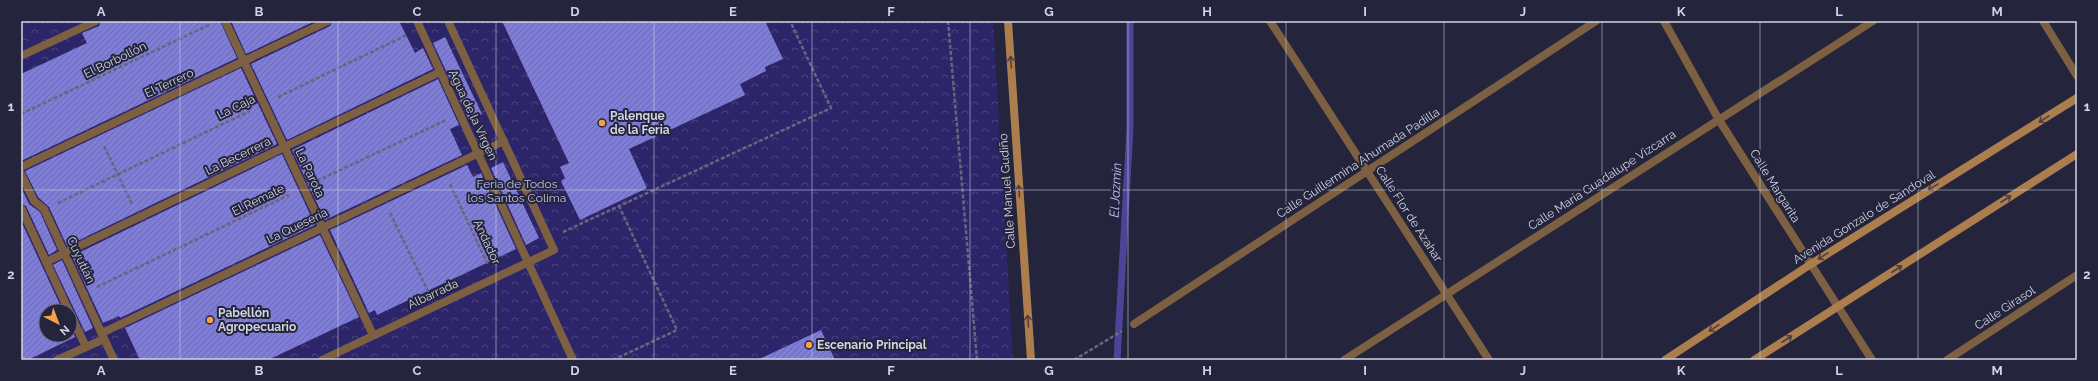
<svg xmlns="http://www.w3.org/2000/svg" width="2098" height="381" font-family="Raleway,sans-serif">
  <defs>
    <pattern id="park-crowns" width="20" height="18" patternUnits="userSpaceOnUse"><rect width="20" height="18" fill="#2d256a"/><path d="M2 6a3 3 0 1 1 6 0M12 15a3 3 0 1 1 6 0" fill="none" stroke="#4b447f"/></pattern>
    <pattern id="building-hatch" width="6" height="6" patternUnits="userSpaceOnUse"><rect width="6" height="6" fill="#7f7dd4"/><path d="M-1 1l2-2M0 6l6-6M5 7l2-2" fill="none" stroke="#6c6aa9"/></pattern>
  </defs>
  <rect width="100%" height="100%" fill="#24243c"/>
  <path fill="url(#park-crowns)" fill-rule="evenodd" d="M21 21H993L1013 360H21ZM46 311H70V335H46Z"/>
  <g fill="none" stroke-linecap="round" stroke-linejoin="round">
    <path stroke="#4b4597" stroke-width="7" d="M1117 360 1130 128V21"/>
  </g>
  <g fill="url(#building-hatch)">
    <path d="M101 21H220L237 58 21 161V74L87 43 82 33 99 26Z"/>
    <path d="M231 21H315L246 54Z"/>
    <path d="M333 21H399L415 53 423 48 433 69 287 140 251 64 330 26Z"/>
    <path d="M502 21H765L783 59 765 67 766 71 740 84 745 95 629 149 647 188 580 220 561 181 565 178 560 167 569 163Z"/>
    <path d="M445 37 482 114 469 120 433 43Z"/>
    <path d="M241 68 277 144 67 246 49 207 38 197 25 171Z"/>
    <path d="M438 79 459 125 450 129 462 155 325 220 292 150Z"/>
    <path d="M282 154 315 225 120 318 119 316 103 323 72 256Z"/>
    <path d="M503 162 539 238 526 245 491 168Z"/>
    <path d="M467 165 473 177 481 173 516 249 377 315 375 310 369 313 330 230Z"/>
    <path d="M21 187 29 204 40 212 57 250 49 255 26 206 21 203Z"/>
    <path d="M21 221 63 311H46V335H70V326L75 337 28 360H21Z"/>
    <path d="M320 235 359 317 268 360H140L125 328Z"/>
    <path d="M62 260 93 328 85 332 53 265Z"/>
    <path d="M821 330 835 360H757Z"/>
  </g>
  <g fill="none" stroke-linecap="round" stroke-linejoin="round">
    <g stroke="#66677c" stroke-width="2.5" stroke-dasharray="4 2" stroke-linecap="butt">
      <path d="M948 21 977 360"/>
      <path d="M278 97 407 35"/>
      <path d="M21 114 209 25"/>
      <path d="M104 146 132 204"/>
      <path d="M317 181 446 120"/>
      <path d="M450 184 488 265"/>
      <path d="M58 203 250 111"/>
      <path d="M390 213 429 293"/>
      <path d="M563 232 831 108 790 21"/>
      <path d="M97 287 289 195"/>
      <path d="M613 360 677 330 619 206"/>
      <path d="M1074 360 1122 331"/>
    </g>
    <g stroke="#7d5f41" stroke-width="8">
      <path d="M225 21 373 335"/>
      <path d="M417 21 573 360"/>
      <path d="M1270 21 1489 360"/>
      <path d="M1664 21 1719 120 1872 360"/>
      <path d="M2043 21 2077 76"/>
      <path d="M21 56 96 21"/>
      <path d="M21 167 328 21"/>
      <path d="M21 174 34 201 44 209 114 360"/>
      <path d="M21 208 69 311"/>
      <path d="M46 262 440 72"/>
      <path d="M70 313 86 347"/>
      <path d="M1134 324 1596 21"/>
      <path d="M102 333 504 141"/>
      <path d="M57 360 104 339"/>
      <path d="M322 360 554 250 448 21"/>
      <path d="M1344 360 1873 21"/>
      <path d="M1947 360 2077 275"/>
    </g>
    <g stroke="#ad7e4d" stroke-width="8">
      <path d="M1008 21 1031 360"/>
      <path d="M1665 360 1811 264 2077 98"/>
      <path d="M1754 360 2077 154"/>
    </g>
  </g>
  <defs><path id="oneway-shaft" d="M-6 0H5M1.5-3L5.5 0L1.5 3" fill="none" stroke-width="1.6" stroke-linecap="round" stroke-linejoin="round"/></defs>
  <g stroke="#4d3f41">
    <use href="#oneway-shaft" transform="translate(1011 62) rotate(-94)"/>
    <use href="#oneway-shaft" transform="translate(2044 119) rotate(148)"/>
    <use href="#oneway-shaft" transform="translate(1933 187) rotate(148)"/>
    <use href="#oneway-shaft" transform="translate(1019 191) rotate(-94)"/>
    <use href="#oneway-shaft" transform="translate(2006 199) rotate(-33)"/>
    <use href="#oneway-shaft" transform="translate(1823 256) rotate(148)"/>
    <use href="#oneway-shaft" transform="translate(1897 269) rotate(-33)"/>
    <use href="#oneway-shaft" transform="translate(1028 321) rotate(-94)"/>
    <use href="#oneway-shaft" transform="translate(1714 328) rotate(146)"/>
    <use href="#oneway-shaft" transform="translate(1787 339) rotate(-33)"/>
  </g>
  <path fill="none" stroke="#d2d3e3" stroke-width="1" stroke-opacity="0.55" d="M180 21V360M338 21V360M496 21V360M654 21V360M812 21V360M970 21V360M1128 21V360M1286 21V360M1444 21V360M1602 21V360M1760 21V360M1918 21V360M21 190H2077"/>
  <g fill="#f5a246" stroke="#24243c" stroke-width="1.5">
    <circle cx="602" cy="123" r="4"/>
    <circle cx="210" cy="320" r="4"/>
    <circle cx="809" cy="345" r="4"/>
  </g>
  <g text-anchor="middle" stroke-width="4" stroke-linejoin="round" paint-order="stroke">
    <g font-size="12" fill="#d2d3e3" stroke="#24243c">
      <text transform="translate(115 60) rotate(-26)" y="4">El Borbollón</text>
      <text transform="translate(169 83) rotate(-25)" y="4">El Terrero</text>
      <text transform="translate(236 107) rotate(-26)" y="4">La Caja</text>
      <text transform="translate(473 115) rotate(65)" y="4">Agua de la Virgen</text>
      <text transform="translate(238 156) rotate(-26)" y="4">La Becerrera</text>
      <text transform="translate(1358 163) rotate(-33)" y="4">Calle Guillermina Ahumada Padilla</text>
      <text transform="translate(310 173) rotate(65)" y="4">La Parota</text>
      <text transform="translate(1602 180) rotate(-33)" y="4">Calle María Guadalupe Vizcarra</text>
      <text transform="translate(1775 186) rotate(58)" y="4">Calle Margarita</text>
      <text transform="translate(1007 191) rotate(-94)" y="4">Calle Manuel Gudiño</text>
      <text transform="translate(258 200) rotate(-26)" y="4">El Remate</text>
      <text transform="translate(1409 214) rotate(57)" y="4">Calle Flor de Azahar</text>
      <text transform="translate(1864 217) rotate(-32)" y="4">Avenida Gonzalo de Sandoval</text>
      <text transform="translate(297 226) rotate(-26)" y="4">La Quesería</text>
      <text transform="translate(487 242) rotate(65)" y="4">Andador</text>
      <text transform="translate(81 260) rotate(65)" y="4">Cuyutlán</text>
      <text transform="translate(433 294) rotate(-25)" y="4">Albarrada</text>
      <text transform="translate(2005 308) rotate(-33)" y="4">Calle Girasol</text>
    </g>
    <g font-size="12" font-weight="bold" fill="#d2d3e3" stroke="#24243c" text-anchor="start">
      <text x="610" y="120">Palenque<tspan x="610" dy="14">de la Feria</tspan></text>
      <text x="218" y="317">Pabellón<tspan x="218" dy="14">Agropecuario</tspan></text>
      <text x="817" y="349">Escenario Principal</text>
    </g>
    <g font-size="12" fill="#bfc1ee" stroke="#24243c">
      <text x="517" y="188">Feria de Todos<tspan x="517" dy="14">los Santos Colima</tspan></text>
    </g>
    <g font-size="13" font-style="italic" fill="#c1c3f0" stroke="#24243c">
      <text transform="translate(1115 190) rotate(-87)" y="5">El Jazmín</text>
    </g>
  </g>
  <rect width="2098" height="381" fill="none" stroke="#24243c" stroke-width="44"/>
  <g transform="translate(58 323) rotate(138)"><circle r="19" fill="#24243c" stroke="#6a6a7f"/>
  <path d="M0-3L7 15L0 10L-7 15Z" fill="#f5a246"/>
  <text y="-6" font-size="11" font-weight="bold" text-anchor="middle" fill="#d2d3e3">N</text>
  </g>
  <rect x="22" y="22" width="2054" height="337" fill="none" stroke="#d2d3e3" stroke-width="1.5"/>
  <g font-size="13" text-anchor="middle" font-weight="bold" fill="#d2d3e3">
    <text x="101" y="16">A</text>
    <text x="259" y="16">B</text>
    <text x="417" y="16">C</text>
    <text x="575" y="16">D</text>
    <text x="733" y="16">E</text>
    <text x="891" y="16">F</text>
    <text x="1049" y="16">G</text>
    <text x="1207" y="16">H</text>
    <text x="1365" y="16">I</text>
    <text x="1523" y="16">J</text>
    <text x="1681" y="16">K</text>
    <text x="1839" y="16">L</text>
    <text x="1997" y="16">M</text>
    <text x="11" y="111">1</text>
    <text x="2087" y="111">1</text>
    <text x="11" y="279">2</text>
    <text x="2087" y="279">2</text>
    <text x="101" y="375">A</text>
    <text x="259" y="375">B</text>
    <text x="417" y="375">C</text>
    <text x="575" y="375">D</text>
    <text x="733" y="375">E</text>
    <text x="891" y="375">F</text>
    <text x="1049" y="375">G</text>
    <text x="1207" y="375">H</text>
    <text x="1365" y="375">I</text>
    <text x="1523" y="375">J</text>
    <text x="1681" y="375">K</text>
    <text x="1839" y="375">L</text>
    <text x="1997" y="375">M</text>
  </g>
</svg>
